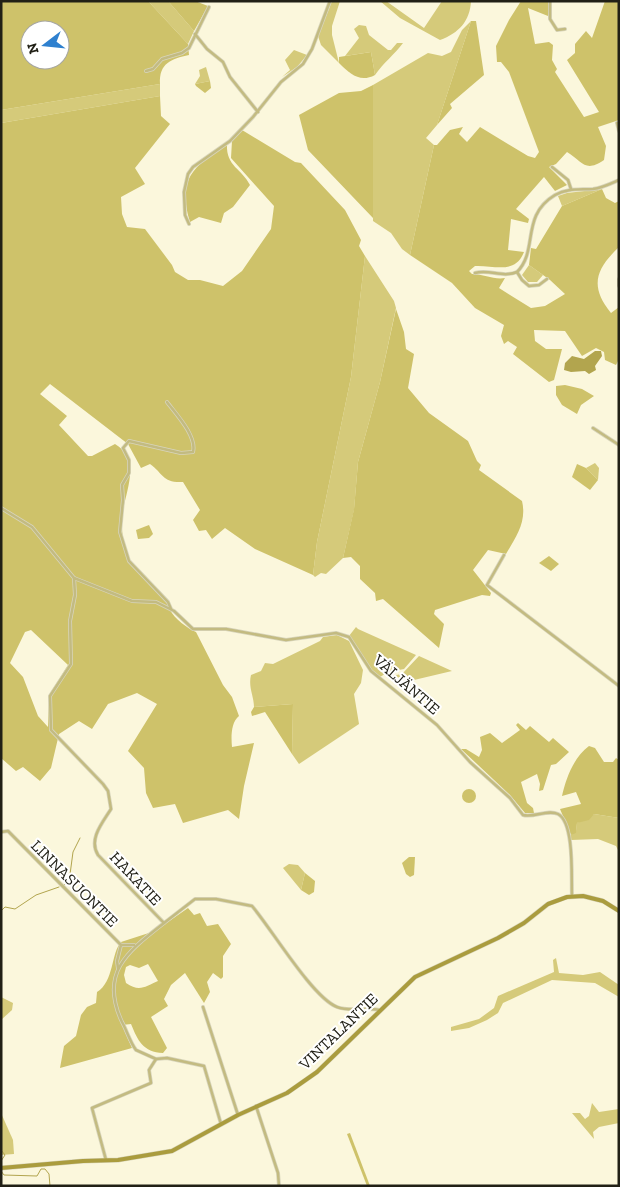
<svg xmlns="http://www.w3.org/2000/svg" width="620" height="1187" font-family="'Zilla Slab',serif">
  <rect width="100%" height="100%" fill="#fbf7dc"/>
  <g fill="#d5ca7a">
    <path d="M148 1H168L194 31 188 44Z"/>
    <path d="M332 1H340L332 26V35L339 63 321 45 318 36Z"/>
    <path d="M380 1H386L424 28 442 1H471C470 21 459 33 440 40L400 18Z"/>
    <path d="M471 21 437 125 426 138 434 145 410 255 402 249 391 233 373 221V85L428 53 442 56 451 52 462 30Z"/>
    <path d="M359 25 366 26 369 35 388 50H391L397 43H403C395 54 383 63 375 75L371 52 345 56 359 38 354 29Z"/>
    <path d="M294 50 307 55 297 67 282 77 290 70 285 60Z"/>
    <path d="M206 67 210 81 195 84 200 76 199 70Z"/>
    <path d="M160 84V96L1 123V110Z"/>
    <path d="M602 189 562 206 558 196 567 193Z"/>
    <path d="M365 256 394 301 396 308 380 382 358 462 354 510 343 558 326 574 321 573 315 577 313 575 317 542 351 377Z"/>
    <path d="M529 265 543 275 537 282H528L522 275Z"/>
    <path d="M595 463 599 468 598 480 586 468Z"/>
    <path d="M356 627 358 629 416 655 404 669 388 672 380 677 368 667 349 636Z"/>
    <path d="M337 635 349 641 363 670 361 683 354 694 359 724 299 764 292 754 293 704 254 707C254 696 248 687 251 675L261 671 265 663 273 664 320 641 323 637Z"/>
    <path d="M419 656 452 671 414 680 390 676 402 674Z"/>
    <path d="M594 814 619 818V852L616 846 598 839 571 840V835L576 831 577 823Z"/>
    <path d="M289 864 298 865 305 873 301 890 283 868Z"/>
    <path d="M556 958 559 973 583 975 600 972 619 985V997L595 983 552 980 503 1003 498 1013 487 1020 469 1028 451 1031V1027L479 1019 494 1008 498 996 554 972 553 960Z"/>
    <path d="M1 997 13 1003 12 1010 1 1020Z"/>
    <path d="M592 1103 599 1112 619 1109V1123L599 1127 593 1132 594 1139 572 1113H580L585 1119 589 1116Z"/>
    <path d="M1 1113 13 1140 14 1154 1 1155Z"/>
  </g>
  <g fill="#cec26a" fill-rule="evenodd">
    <path d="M1 1H148L188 44 189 55C171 59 159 63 160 84L1 110ZM30 30H60V60H30Z"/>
    <path d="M168 1H195L208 6 194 31Z"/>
    <path d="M521 1H549L548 16 528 8 535 44 549 42 553 45 552 60 557 69 555 72 584 117 599 112 567 60 575 53V44L586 31 592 38 605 1H619V120L598 127 606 146 604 160C585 173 583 162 567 152L556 164 549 167 567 185 555 191 544 177 516 209 529 219 528 223 511 219 508 250 524 252C515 275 494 265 475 266L469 271 472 274C484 274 494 280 505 278L499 288 531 308 545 306 565 294 550 280 529 265 531 248 536 249 562 206 602 189 606 198 615 203 619 201V247C596 269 589 286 611 313L619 307V359L616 365 605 360 604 352 596 348 582 356 565 331 534 330 535 341 546 349H562L554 380 549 382 513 354 517 347 508 341 504 344 501 336 504 325 475 308 452 283 410 255 434 145H437L450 130 463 127 459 134 467 142 480 127 528 156 535 158 539 152 509 72 501 62H497L496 46 509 20Z"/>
    <path d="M471 21H476L484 75 450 104 452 108 437 125Z"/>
    <path d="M371 52 375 75C360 83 350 74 339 63V57Z"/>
    <path d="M210 81 211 88 205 93 196 86 195 84Z"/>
    <path d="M373 85V218L308 150 299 115 339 93 361 91Z"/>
    <path d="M160 96 161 116 170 124 135 168 145 184 121 197 122 214 127 227 145 229 172 265 175 272 188 280H200L223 286 242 271 271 229 274 206 231 158 232 141 242 130 295 162 301 163 345 210 361 240 359 246 365 256 351 377 317 542 313 575 255 549 225 528 212 539 206 530 199 531 193 520 200 510 183 482C162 483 164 474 150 464L141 468 128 444 50 384 40 394 67 416 59 425 88 456H92L115 444C143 461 124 493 122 518 121 531 124 548 130 560 137 575 154 583 164 596 168 600 167 606 170 610 174 618 188 629 196 632L223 685 232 697 239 716C231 722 231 737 232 747L254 743 244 786 239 819 228 810 183 823 175 804 153 808 146 793 144 768 128 751 157 704 137 693 108 704 92 729 79 721 59 734 51 768 40 781 23 767 16 771 1 758V123ZM31 630 68 665 49 695 48 727 38 716 23 677 10 663 25 632Z"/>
    <path d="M227 145C226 166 242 169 250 185L233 207 224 213 221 223 199 217 190 222C177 179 193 166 227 145Z"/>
    <path d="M396 309 404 332 406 349 414 354 408 388 429 413 468 441 477 461 481 465 479 470 522 501C527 522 516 537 506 554L488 550 473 570 491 593 490 596 482 595 435 610 434 614 444 624 439 648 383 599 376 601 375 593 360 579V566L351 557 343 558 354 509 358 462 380 382Z"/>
    <path d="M565 385 582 389 594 396 581 405 577 414 562 405 556 395V386Z"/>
    <path d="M577 464 586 468 598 480 590 490 572 477Z"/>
    <path d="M149 525 153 534 149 538 138 539 136 530Z"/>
    <path d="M549 556 559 564 551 571 539 563Z"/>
    <path d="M293 704 292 754 265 712 252 716 251 712 254 707Z"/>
    <path d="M518 723 526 730 530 726 549 742 553 738 569 752 556 764 551 765 543 790 539 791 540 784 537 774 521 782 527 803 533 808 534 813H525L510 795 461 749H466L479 757 482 750 480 737 490 733 502 743 520 730 516 725Z"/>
    <path d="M589 746 595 748 604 762H613L616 758 619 760V818L594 814 589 820 577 823 576 833 571 835 560 809 581 804 576 792 562 796C566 778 574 757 589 746Z"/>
    <circle cx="469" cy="796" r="7"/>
    <path d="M409 857H415L414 875 410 877 406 874 402 863Z"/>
    <path d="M305 873 315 881 314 892 309 895 301 890Z"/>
    <path d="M188 908 194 915 200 913 207 926 218 924 231 944 223 956V977L221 979 213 973 207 982 210 992 204 1003 185 973 171 985 164 999 168 1006 151 1017 167 1048 163 1053C143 1052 138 1041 131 1024L122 1025 132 1048 60 1068 64 1046 76 1036 81 1015 87 1007 96 1003 97 992C114 982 111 953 121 942L155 931ZM148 964 158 981C145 987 139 992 126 983L124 975 126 967 130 965 139 968Z"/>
    <path d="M350 1133 370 1186H367L347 1134Z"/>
  </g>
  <path fill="#b2a54e" d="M595 351H601L602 356 595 366 596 370 589 374 585 371 571 372 564 370 565 363 572 356 584 359Z"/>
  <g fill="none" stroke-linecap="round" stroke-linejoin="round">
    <g stroke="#b2a54e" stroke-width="1">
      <path d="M64 885 69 882 73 852 80 838"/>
      <path d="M1 911 5 907 15 909 36 895 59 887"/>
      <path d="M1 1150 5 1155 1 1161"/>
      <path d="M1 1171 4 1175 37 1176 41 1169H45L49 1174 50 1186"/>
    </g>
    <g stroke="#d8d5bc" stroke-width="4">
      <g id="street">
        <path d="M550 1V19L557 30 565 29"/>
        <path d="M195 34 207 49 223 62 230 77 258 112"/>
        <path d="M146 71 153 69 162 59 182 53 189 48 209 7"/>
        <path d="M617 123 619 131"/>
        <path d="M552 167 568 180 571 189"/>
        <path d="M189 224 185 215 184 192 188 174 193 167 230 141 253 117 281 82 303 64 312 49 330 1"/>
        <path d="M517 272 522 280 529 286 539 285 547 279"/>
        <path d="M475 273C490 269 502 278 517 272 539 250 520 216 555 195 568 188 579 190 593 189 602 188 610 184 619 180"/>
        <path d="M619 279V286"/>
        <path d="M167 402C176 414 197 436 193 452L181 453 129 441 123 448 129 460V473L122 485 123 500 120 532 129 561 168 602 171 609"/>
        <path d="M593 428 619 445"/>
        <path d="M1 508 32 527 74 578 132 601 156 602 174 611 193 629H226L286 640 336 633 349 637 371 671 437 725 470 762 510 798 523 815C534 818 548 809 558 814 575 823 571 879 572 896"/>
        <path d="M504 555 487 585 619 686"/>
        <path d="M74 578 75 595 70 621 71 664 50 696 51 730 103 784 108 791 111 809C103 822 88 839 98 855L164 923 195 899H216L252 906C271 928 312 997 337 1007 349 1012 366 1007 379 1010"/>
        <path d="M1 832 8 831 121 945H134"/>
        <path d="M164 923C127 952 99 973 122 1022 127 1031 130 1042 136 1050L156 1059 167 1058 204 1066 221 1124"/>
        <path d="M118 968 117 961 121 945"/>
        <path d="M203 1007 238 1115"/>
        <path d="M256 1106 278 1173 279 1186"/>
        <path d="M106 1160 92 1108 151 1083 149 1070 156 1059"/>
      </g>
    </g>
    <g stroke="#d8d5bc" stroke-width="5">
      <path id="secondary" d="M1 1168 83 1161 118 1160 172 1151 238 1115 287 1093 317 1072 415 977 498 938 524 923 548 904 567 897 583 896 603 901 619 911"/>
    </g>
    <use href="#street" stroke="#c3bb81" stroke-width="2.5"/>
    <use href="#secondary" stroke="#aa9c3e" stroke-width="4"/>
  </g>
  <g text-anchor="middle" stroke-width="4" stroke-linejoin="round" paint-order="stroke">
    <g font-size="16" fill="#212016" stroke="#fff">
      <text transform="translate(407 684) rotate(41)" y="6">VÄLJÄNTIE</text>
      <text transform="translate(136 878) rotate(47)" y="6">HAKATIE</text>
      <text transform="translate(75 883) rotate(45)" y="6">LINNASUONTIE</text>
      <text transform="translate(338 1031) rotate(-44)" y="6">VINTALANTIE</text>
    </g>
  </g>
  <rect width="620" height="1187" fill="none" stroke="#212016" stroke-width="5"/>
  <g transform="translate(45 45) rotate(254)"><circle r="24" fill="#ffffff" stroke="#a6a6a2"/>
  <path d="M0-4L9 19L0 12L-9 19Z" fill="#2e80cf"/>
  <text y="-8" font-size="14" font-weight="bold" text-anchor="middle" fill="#212016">N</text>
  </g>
</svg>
